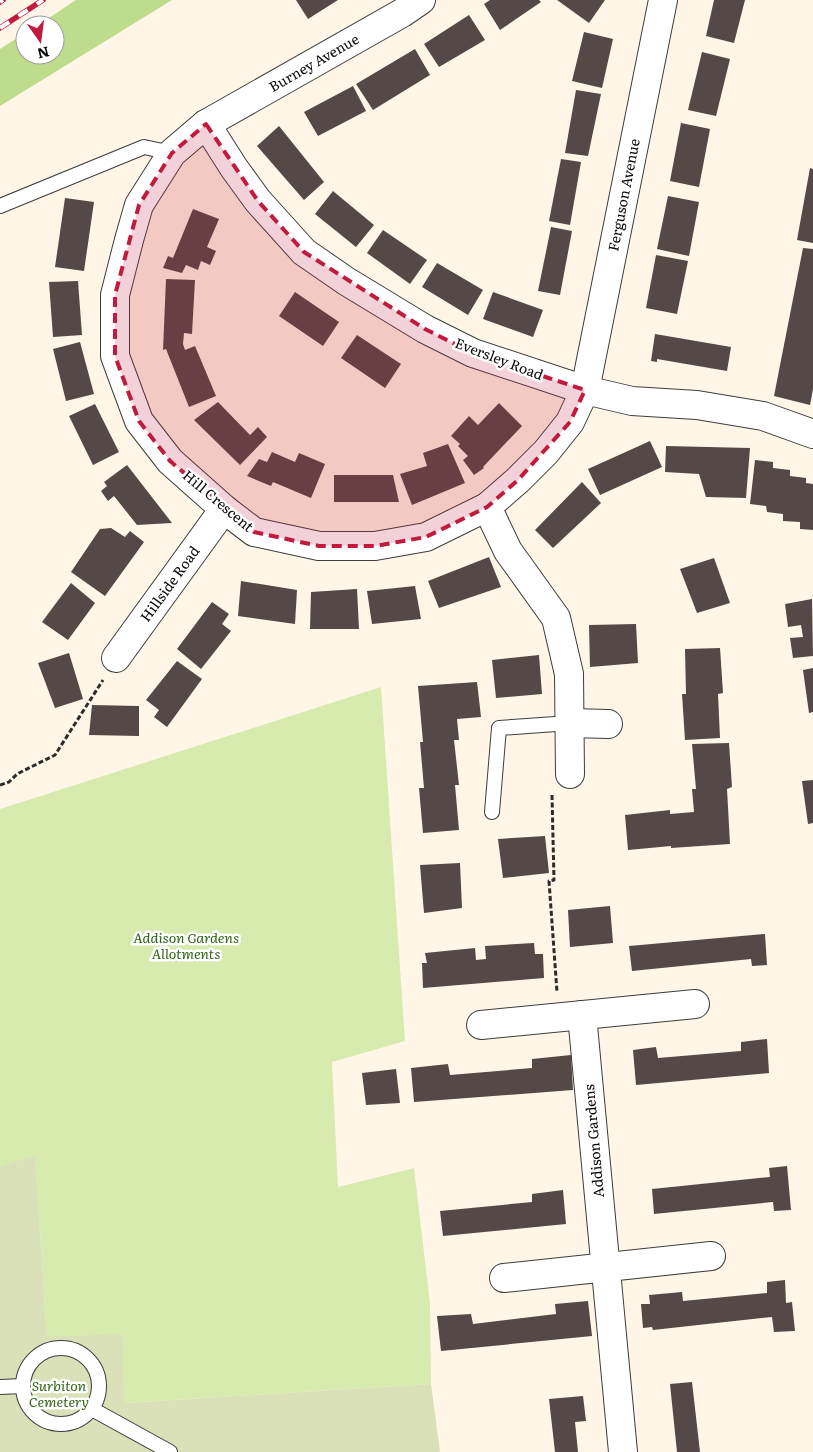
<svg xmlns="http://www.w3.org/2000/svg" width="813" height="1452" font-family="Literata,serif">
  <rect width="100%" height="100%" fill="#fff6e7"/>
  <path fill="#d7ebaf" d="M381 687 405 1041 332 1062 338 1187 414 1168 430 1303 431 1384 123 1403 47 1337 35 1157 0 1166V809Z"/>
  <path fill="#bddd8d" d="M76 0H172L0 106V49L25 33V55H55V25H38Z"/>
  <path fill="#dae1b8" d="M35 1156 47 1337 122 1334 124 1403 431 1384 440 1452H0V1166Z"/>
  <g fill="#534946">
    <path d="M296 0H338L308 19Z"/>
    <path d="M490 0H539L541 2 500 30 484 4Z"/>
    <path d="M557 0H605L589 23Z"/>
    <path d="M714 0H745L734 43 706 36Z"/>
    <path d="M469 15 485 40 439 67 424 44Z"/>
    <path d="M584 32 613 39 602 88 572 81Z"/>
    <path d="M415 49 430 75 373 110 356 84Z"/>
    <path d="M702 52 730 59 716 116 688 110Z"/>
    <path d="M353 86 366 111 318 136 304 112Z"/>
    <path d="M576 90 601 94 588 156 565 153Z"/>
    <path d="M681 123 710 129 699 187 670 181Z"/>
    <path d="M279 126 324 182 304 200 257 146Z"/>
    <path d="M561 159 581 162 570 225 549 221Z"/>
    <path d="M810 168 813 169V243L797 240Z"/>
    <path d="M333 191 374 225 356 247 315 214Z"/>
    <path d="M668 196 699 202 689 256 657 249Z"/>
    <path d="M65 198 94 202 84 271 55 267Z"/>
    <path d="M193 209 219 219 207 247 216 251 210 265 201 261 198 270 186 265 182 273 163 268 168 256 173 258Z"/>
    <path d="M551 227 572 231 560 295 538 291Z"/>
    <path d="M383 230 427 260 410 284 367 253Z"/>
    <path d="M803 248 813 249V389L810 405 774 396Z"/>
    <path d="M656 255 688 261 677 314 646 308Z"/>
    <path d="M437 263 483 290 468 315 422 287Z"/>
    <path d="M166 279 195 280 192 334 184 333 183 344 185 350 195 346 216 396 189 407 166 349 163 350Z"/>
    <path d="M78 281 82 335 53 337 49 282Z"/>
    <path d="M295 292 339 322 323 346 279 316Z"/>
    <path d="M493 292 543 310 533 337 483 319Z"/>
    <path d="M655 334 731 347 727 371 657 359V362L651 361Z"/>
    <path d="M357 335 401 364 385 388 341 358Z"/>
    <path d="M80 342 94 394 66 401 53 349Z"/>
    <path d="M218 402 250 435 258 427 267 437 240 465 194 420Z"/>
    <path d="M499 403 522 426 483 467 484 468 474 475 463 460 468 456 458 446 460 444 451 436 469 416 478 425Z"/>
    <path d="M95 404 119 452 93 465 69 416Z"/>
    <path d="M650 441 662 467 600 495 588 469Z"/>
    <path d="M448 444 465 483 412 505 400 474 427 466 423 453Z"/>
    <path d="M666 446 750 448 746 498 706 497 699 474 665 472Z"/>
    <path d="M272 452 295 462 299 453 325 464 311 498 273 482 271 486 247 476 259 459 267 462Z"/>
    <path d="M755 460 773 462V468L790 470V476L806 478V483L813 484V530L800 529V522L783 521V514L767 512 766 506 750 504Z"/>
    <path d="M127 465 172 523 137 525 114 496 108 501 101 491 107 486 104 482Z"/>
    <path d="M334 475H393L399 502H334Z"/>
    <path d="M582 482 601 503 553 548 535 530Z"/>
    <path d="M111 528 125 537 130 531 144 542 105 596 71 572 100 529Z"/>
    <path d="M489 557 501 587 439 608 428 581Z"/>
    <path d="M714 558 730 603 697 613 680 569Z"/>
    <path d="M241 581 297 590 295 624 238 616Z"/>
    <path d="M71 583 95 603 68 640 42 622Z"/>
    <path d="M415 586 421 619 372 624 367 591Z"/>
    <path d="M357 589 359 629H310L311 592Z"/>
    <path d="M812 599 813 656 793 658 790 638 803 637 801 625 788 627 785 604Z"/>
    <path d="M212 602 229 614 222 624 231 631 201 669 177 649Z"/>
    <path d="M636 624 638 663 590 667 589 625Z"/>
    <path d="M720 648 723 693 718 694 720 738 685 740 682 694H686L685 649Z"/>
    <path d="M69 653 83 699 55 708 38 663Z"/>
    <path d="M539 655 542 694 496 698 492 660Z"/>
    <path d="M177 661 202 679 167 727 154 717 159 710 146 700Z"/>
    <path d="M813 668V712L809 713 803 670Z"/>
    <path d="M477 682 481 717 457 719 459 740H454L459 785H455L459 830 423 833 419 788H424L420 742H423L418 686Z"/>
    <path d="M92 705 139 706V736L89 735Z"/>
    <path d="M729 743 732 787 727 789 730 844 671 848V846L628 850 625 815 670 810V814L694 812 692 789H696L692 744Z"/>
    <path d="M813 780V823L808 824 802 781Z"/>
    <path d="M545 836 549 873 503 878 498 839Z"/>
    <path d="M460 863 462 908 424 913 420 865Z"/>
    <path d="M610 906 613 943 570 947 568 910Z"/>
    <path d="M765 934 767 965 752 966 751 959 632 971 629 946Z"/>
    <path d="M534 943 535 954H543L544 978 423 988 422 963H427L425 953 475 948 476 960 486 959 485 946Z"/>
    <path d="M767 1039 769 1073 636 1085 633 1050 656 1047 658 1058 741 1051V1042Z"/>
    <path d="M571 1055 573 1090 414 1102 411 1068 448 1064 450 1075 532 1068V1059Z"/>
    <path d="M396 1069 400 1103 366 1105 362 1073Z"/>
    <path d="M787 1166 791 1210 774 1211 773 1202 654 1214 652 1189 770 1177 769 1168Z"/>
    <path d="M563 1190 566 1224 443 1236 440 1211 532 1202V1194Z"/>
    <path d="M785 1280 786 1303 792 1302 795 1331 774 1332 772 1317 653 1330 652 1327 643 1328 641 1304H650L649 1295 682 1292 683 1301 767 1293V1282Z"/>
    <path d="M588 1301 592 1336 441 1351 437 1316 471 1314 473 1324 556 1314 555 1304Z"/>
    <path d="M692 1382 700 1452H677L670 1384Z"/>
    <path d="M583 1396 586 1421 575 1422 578 1452H555L549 1399Z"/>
  </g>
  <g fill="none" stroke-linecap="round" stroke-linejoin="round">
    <g stroke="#3d3d3d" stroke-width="16">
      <g id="service">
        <path d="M0 206 144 147 172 153"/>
        <path d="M492 812 499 728 570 723"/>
        <circle cx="61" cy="1386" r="38"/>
        <path d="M0 1387 23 1386"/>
        <path d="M92 1409 170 1452"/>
      </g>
    </g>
    <g stroke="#3d3d3d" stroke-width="30">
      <g id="minor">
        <path d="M421 0 402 13 206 124 172 153 139 205 129 240 115 295V356L139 421 170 461 224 509 254 532 319 546H375L426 537 487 507 518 480 546 452 570 422 585 390 663 0"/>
        <path d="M206 124 234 168 258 201 304 252 346 281 425 329 473 353 585 390 632 401 697 405 763 416 813 434"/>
        <path d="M487 507 508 551 556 618 569 674 570 774"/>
        <path d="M116 658 224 509"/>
        <path d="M570 723 608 724"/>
        <path d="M582 1015 623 1452"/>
        <path d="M481 1025 695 1004"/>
        <path d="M504 1278 711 1256"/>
      </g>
    </g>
    <g stroke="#2c2c2c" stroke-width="3" stroke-dasharray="5 2.5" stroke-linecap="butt">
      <path d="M0 785 9 782 17 774 55 755 103 680"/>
      <path d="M552 795 554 880 549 881 557 992"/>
    </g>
    <use href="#service" stroke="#fff" stroke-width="14"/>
    <use href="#minor" stroke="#fff" stroke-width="28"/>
    <g stroke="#c21a3c" stroke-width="5.5">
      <g id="rail">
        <path d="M0 2 3 0"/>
        <path d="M0 28 43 0"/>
      </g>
    </g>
    <use href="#rail" stroke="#fff" stroke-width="4" stroke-dasharray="11" stroke-linecap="butt"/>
  </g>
  <path fill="#c21a3c" fill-opacity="0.2" stroke="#c21a3c" stroke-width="4" stroke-dasharray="10 6" stroke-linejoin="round" d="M206 124 258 201 304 252 425 329 473 353 585 390 570 422 518 480 487 507 426 537 375 546H319L254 532 170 461 139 421 115 356V295L139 205 172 153Z"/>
  <g text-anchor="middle" stroke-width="5" stroke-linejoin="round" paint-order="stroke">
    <g font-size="14" fill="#0a0a0a" stroke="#fff">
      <text transform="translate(314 63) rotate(-30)" y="5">Burney Avenue</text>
      <text transform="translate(624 195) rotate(-79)" y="5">Ferguson Avenue</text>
      <text transform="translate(499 359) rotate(21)" y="5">Eversley Road</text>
      <text transform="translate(218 501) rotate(40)" y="5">Hill Crescent</text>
      <text transform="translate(170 584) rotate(-54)" y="5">Hillside Road</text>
      <text transform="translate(594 1141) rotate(-95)" y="5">Addison Gardens</text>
    </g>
    <g font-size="14" font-style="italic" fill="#336418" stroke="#fff">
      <text x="186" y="943">Addison Gardens<tspan x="186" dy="16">Allotments</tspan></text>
      <text x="59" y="1391">Surbiton<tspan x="59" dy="16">Cemetery</tspan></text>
    </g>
  </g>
  <g transform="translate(40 40) rotate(166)"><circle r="24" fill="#ffffff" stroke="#9d9d9d"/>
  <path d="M0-4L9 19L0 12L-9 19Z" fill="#c21a3c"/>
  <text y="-8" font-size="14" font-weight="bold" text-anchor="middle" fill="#0a0a0a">N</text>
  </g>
</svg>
